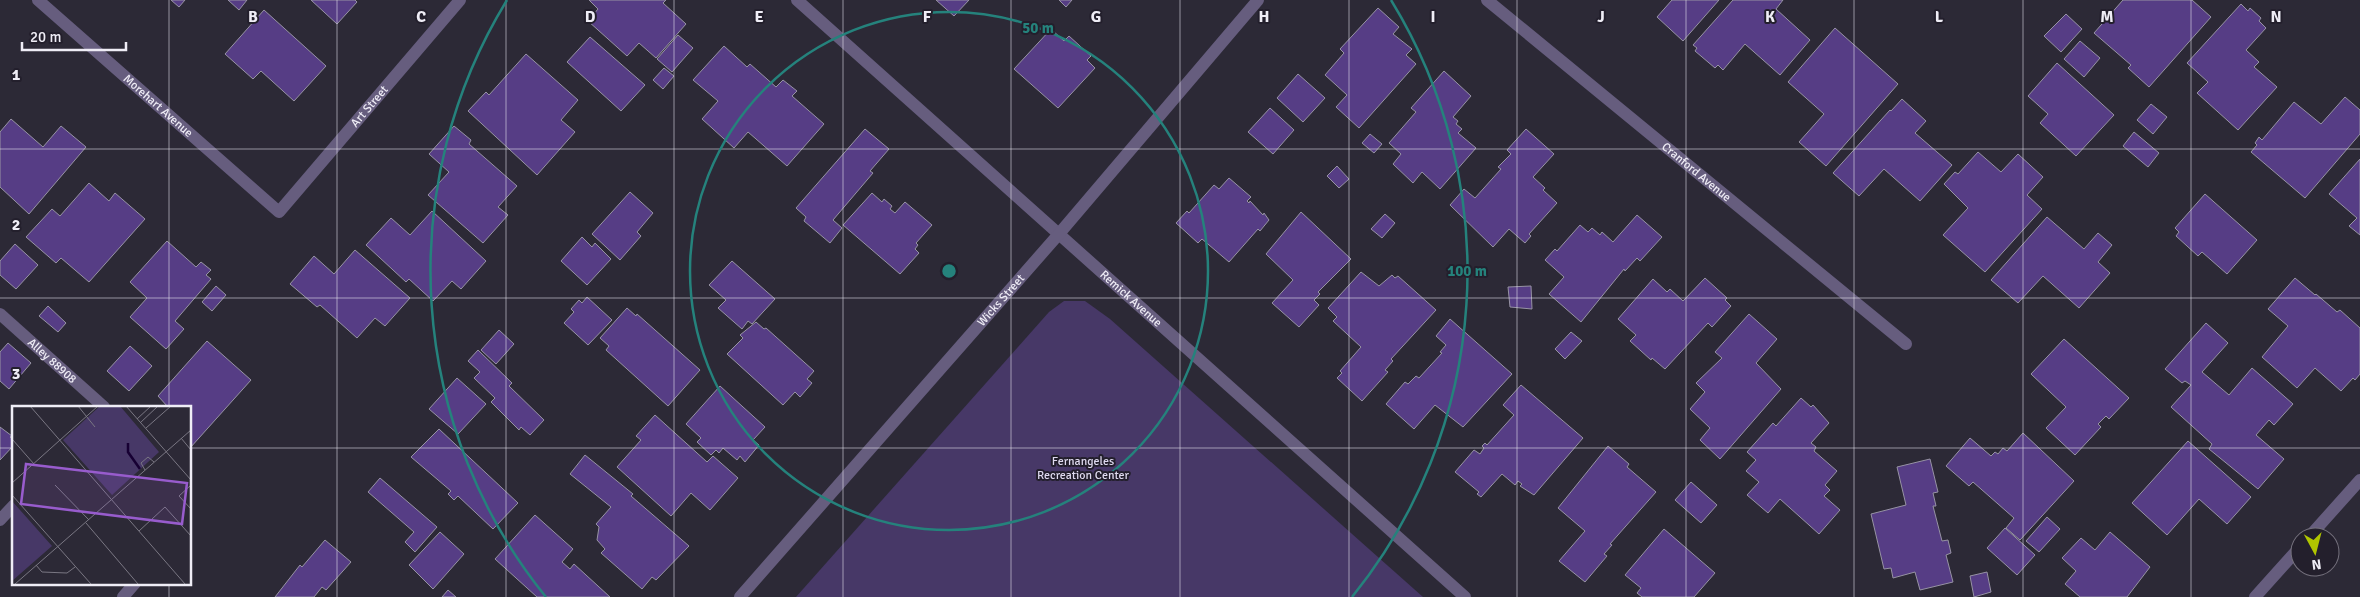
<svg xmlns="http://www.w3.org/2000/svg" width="2360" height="597" font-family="Signika,sans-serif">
  <rect width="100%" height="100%" fill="#2c2936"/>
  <path fill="#473867" d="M1064 301H1085L1110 319 1423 597H796L1049 312Z"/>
  <g fill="#563d85" stroke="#9793a4">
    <path d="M171 0H185L179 7Z"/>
    <path d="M228 0H247L239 10Z"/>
    <path d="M311 0H355L357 2 337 24Z"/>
    <path d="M589 0H666L663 3 686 24 656 58 639 43 627 56 588 21 598 9Z"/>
    <path d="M936 0H969L954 16Z"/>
    <path d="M1059 0H1072L1066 7Z"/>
    <path d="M1672 0H1719L1683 41 1657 17Z"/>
    <path d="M1733 0H1783L1776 9 1810 40 1780 75 1745 44 1723 70 1718 65 1715 68 1695 51 1697 48 1693 45Z"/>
    <path d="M2123 0H2192L2211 17 2149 87 2128 68 2131 65 2094 33Z"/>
    <path d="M2241 4 2248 11 2250 8 2261 18 2259 21 2266 28 2246 50 2259 62 2254 67 2277 87 2238 130 2197 93 2208 82 2187 63Z"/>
    <path d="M1378 8 1399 27 1393 34 1412 49 1406 55 1416 64 1359 128 1336 107 1347 95 1325 75 1344 53 1340 49Z"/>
    <path d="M264 10 326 66 294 101 261 71 253 79 225 54Z"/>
    <path d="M2066 14 2082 29 2061 52 2044 36Z"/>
    <path d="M1835 28 1898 84 1826 166 1799 142 1824 114 1788 82Z"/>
    <path d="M1051 29 1064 41 1069 36 1091 56 1087 60 1095 68 1058 108 1014 69Z"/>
    <path d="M678 35 693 48 672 72 657 59Z"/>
    <path d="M590 37 645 85 621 111 567 62Z"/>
    <path d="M2080 41 2100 58 2084 77 2064 59Z"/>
    <path d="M724 46 747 67 750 64 776 87 783 80 797 91 792 96 824 124 787 166 748 132 734 148 702 119 718 101 693 80Z"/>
    <path d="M526 54 578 100 561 120 575 132 537 175 468 111 486 92 489 95Z"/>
    <path d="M2057 63 2114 115 2076 156 2040 123 2048 114 2028 96Z"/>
    <path d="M664 68 674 76 663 89 653 80Z"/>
    <path d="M1444 71 1471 96 1453 117 1458 121 1456 124 1462 129 1458 133 1476 148 1440 189 1422 172 1413 183 1393 164 1401 154 1389 143 1416 112 1411 108Z"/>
    <path d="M1298 74 1325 98 1303 122 1277 98Z"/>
    <path d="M2345 97 2360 110V134L2305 198 2251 152 2257 145 2255 143 2259 137 2262 140 2294 102 2321 124Z"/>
    <path d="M1902 99 1926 121 1915 133 1952 165 1920 201 1884 169 1859 196 1833 173 1890 110 1891 111Z"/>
    <path d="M2151 104 2167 117 2153 134 2137 120Z"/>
    <path d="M1270 108 1294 130 1273 154 1248 132Z"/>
    <path d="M11 119 43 147 61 126 86 147 29 214 0 187V132Z"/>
    <path d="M454 126 471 140 469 144 517 186 498 207 508 215 483 243 428 195 449 172 429 154Z"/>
    <path d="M865 129 889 149 870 171 873 173 833 220 842 228 830 243 804 221 806 217 796 208Z"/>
    <path d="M1526 129 1554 154 1533 177 1545 188 1543 190 1557 203 1529 234 1531 236 1525 243 1509 229 1493 247 1450 205 1464 189 1475 198 1501 169 1498 167 1511 154 1507 150Z"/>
    <path d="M2134 132 2159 153 2148 167 2123 146Z"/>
    <path d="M1370 134 1382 144 1374 153 1362 143Z"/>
    <path d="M1978 152 2001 172 2018 154 2043 177 2027 195 2042 209 1985 272 1943 235 1968 208 1944 184 1955 172 1958 174Z"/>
    <path d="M2360 159V235L2349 226 2357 218 2329 194Z"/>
    <path d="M1337 166 1349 179 1339 188 1327 176Z"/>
    <path d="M1229 178 1251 197 1247 201 1249 203 1250 201 1263 215 1264 213 1269 220 1260 231 1258 229 1229 262 1202 239 1198 243 1176 223 1187 211 1189 213 1214 185 1219 189Z"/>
    <path d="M89 183 109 201 115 193 145 219 89 282 61 258 56 263 26 237 52 209 60 216Z"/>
    <path d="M630 192 653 213 637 232 641 236 620 260 592 234Z"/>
    <path d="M872 193 882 202 884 199 892 206 890 209 895 213 905 202 932 225 916 243 918 245 915 249 919 253 900 274 843 225Z"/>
    <path d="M2205 194 2257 240 2227 274 2202 252 2198 256 2176 236 2179 232 2175 228Z"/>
    <path d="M432 211 486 261 461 289 452 281 433 301 409 279 406 282 366 245 391 218 410 235Z"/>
    <path d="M1301 212 1351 259 1318 292 1320 294 1314 300 1319 305 1299 327 1272 303 1293 280 1266 254Z"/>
    <path d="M1385 214 1395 223 1382 238 1371 229Z"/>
    <path d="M1637 215 1662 237 1640 261 1637 258 1625 271 1624 269 1581 322 1549 294 1564 277 1545 260 1555 249 1557 251 1580 225 1588 232 1592 228 1600 235 1602 232 1613 242Z"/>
    <path d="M2047 217 2084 249 2098 233 2112 245 2098 262 2110 273 2079 308 2043 276 2018 303 1991 280Z"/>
    <path d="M582 237 592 247 595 243 611 259 587 285 561 261Z"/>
    <path d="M167 241 196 267 201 262 211 270 206 275 211 279 175 321 184 329 166 349 130 317 147 298 130 282Z"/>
    <path d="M15 244 38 265 16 289 0 275V261Z"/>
    <path d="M355 250 410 298 385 326 375 318 357 338 320 305 317 307 290 284 314 256 334 274Z"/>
    <path d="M732 261 775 299 752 324 748 321 742 329 718 308 726 300 709 285Z"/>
    <path d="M1361 272 1379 286 1392 275 1395 278 1398 276 1436 310 1391 359 1393 361 1385 370 1388 372 1362 401 1337 378 1342 373 1340 371 1361 347 1333 321 1337 317 1328 308Z"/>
    <path d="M1705 278 1727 298 1725 300 1731 306 1712 327 1708 323 1665 369 1652 358 1651 360 1630 341 1636 335 1618 319 1653 279 1667 292 1670 289 1683 301Z"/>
    <path d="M2295 278 2315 295 2316 294 2337 312 2340 310 2360 328V374L2355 380 2353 378 2341 391 2315 368 2297 388 2262 357 2288 326 2268 309Z"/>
    <path d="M216 286 226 295 212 311 202 302Z"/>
    <path d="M1531 286 1532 309 1510 307 1508 287Z"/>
    <path d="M587 297 612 320 588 345 564 323 574 312 571 309 579 300 582 303Z"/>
    <path d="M48 306 66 323 58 332 39 316Z"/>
    <path d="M627 308 636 316 637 314 700 370 668 406 606 350 609 346 600 338Z"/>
    <path d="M1749 314 1777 339 1756 363 1781 389 1720 459 1700 440 1710 428 1690 409 1705 392 1696 383 1722 358 1715 352Z"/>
    <path d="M1450 319 1512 374 1463 427 1435 405 1414 429 1386 404 1405 382 1408 384 1416 376 1419 378 1442 353 1440 352 1446 345 1436 336Z"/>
    <path d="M756 322 764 329 766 328 814 371 807 379 812 383 800 397 795 392 783 405 727 354 743 338 740 335Z"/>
    <path d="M2206 323 2228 343 2202 372 2229 395 2252 368 2293 404 2274 425 2269 420 2256 435 2284 459 2258 489 2209 449 2212 444 2171 407 2191 385 2185 381 2182 383 2165 369Z"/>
    <path d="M499 330 514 344 496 364 481 350Z"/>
    <path d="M1571 332 1582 341 1565 359 1555 349Z"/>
    <path d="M2064 339 2129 398 2109 419 2106 416 2098 424 2101 427 2075 455 2046 428 2066 407 2031 374Z"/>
    <path d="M207 341 251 380 190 448V407H168L158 396Z"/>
    <path d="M8 343 31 363 9 389 0 381V352Z"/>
    <path d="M130 346 152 366 129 391 107 371Z"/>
    <path d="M478 350 512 383 509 386 544 420 530 435 521 427 519 430 491 402 495 398 474 378 480 372 468 361Z"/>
    <path d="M457 378 486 404 458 434 429 409Z"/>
    <path d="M1521 385 1583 438 1534 495 1520 486 1522 484 1518 481 1515 485 1502 474 1481 497 1477 494 1479 492 1455 472 1474 450 1480 454 1484 448 1482 446 1485 443 1487 445 1514 415 1503 405Z"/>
    <path d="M720 386 765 427 753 440 759 445 745 462 740 456 737 460 723 448 719 453 716 450 711 455 697 442 701 438 686 424Z"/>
    <path d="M1801 398 1811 407 1813 405 1829 423 1811 443 1816 447 1814 451 1837 471 1825 485 1830 490 1824 496 1840 510 1819 534 1780 499 1768 513 1747 495 1759 482 1746 471 1756 460 1747 452 1773 423 1776 426Z"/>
    <path d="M655 415 707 462 713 456 738 478 710 510 691 493 671 516 617 467 641 440 636 436Z"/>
    <path d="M0 427 12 436 10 437 14 440V445L0 460Z"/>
    <path d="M439 429 518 503 493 529 458 496 454 500 448 494 451 491 411 457Z"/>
    <path d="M2023 433 2074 481 2020 540 2006 528 2014 518 1973 482 1969 486 1946 466 1970 438 1991 456 1995 452 1998 454 2003 448 2007 451Z"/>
    <path d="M2188 441 2251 497 2227 524 2199 499 2167 535 2132 503Z"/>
    <path d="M1608 446 1629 464 1627 467 1656 492 1610 544 1612 545 1604 554 1607 556 1585 582 1559 561 1585 531 1558 508Z"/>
    <path d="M585 455 633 494 631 496 689 546 656 580 652 577 642 589 601 553 605 549 597 540 599 527 596 524 611 507 570 474Z"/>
    <path d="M1930 459 1938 492 1933 493 1936 506H1933L1942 541 1948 540 1951 553 1946 555 1953 582 1920 590 1915 572 1893 578 1891 568 1884 569 1871 514 1906 505 1897 467Z"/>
    <path d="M380 478 437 527 415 552 405 542 414 532 368 492Z"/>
    <path d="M1691 482 1717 505 1701 523 1675 500Z"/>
    <path d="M535 515 573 549 562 562 570 569 574 564 610 597H537L495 559Z"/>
    <path d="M2047 517 2060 529 2039 552 2026 541Z"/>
    <path d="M2005 528 2035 555 2017 575 1987 548Z"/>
    <path d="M1664 529 1715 573 1694 597H1642L1637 593 1641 588 1625 575Z"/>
    <path d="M440 532 464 554 433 589 409 565Z"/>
    <path d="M2110 532 2150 567 2127 597H2080L2065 584 2076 571 2062 558 2081 538 2095 550Z"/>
    <path d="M325 540 351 562 326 590 322 587 314 597H275L300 565 302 567Z"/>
    <path d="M1987 572 1991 592 1974 597 1970 576Z"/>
    <path d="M448 590 456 597H442Z"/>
  </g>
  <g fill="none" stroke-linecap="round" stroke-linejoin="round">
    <g stroke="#665d7e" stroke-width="12">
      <path id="s1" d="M0 314 104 407"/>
      <path d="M0 520 14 505"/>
      <path d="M123 597 135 583"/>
    </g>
    <g stroke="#665d7e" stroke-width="12">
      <path id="s2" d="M38 0 279 212 460 0"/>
      <path id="s3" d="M797 0 1465 597"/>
      <path id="s4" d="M1487 0 1906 344"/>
      <path d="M2309 537 2360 480"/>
      <path id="s5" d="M740 597 1058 235 1258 0"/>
      <path d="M2255 597 2300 547"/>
    </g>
  </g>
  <path fill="none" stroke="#efedf6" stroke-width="1" stroke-opacity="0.55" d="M169 0V407M337 0V597M506 0V597M674 0V597M843 0V597M1011 0V597M1180 0V597M1349 0V597M1517 0V597M1686 0V597M1854 0V597M2023 0V597M2191 0V597M0 149H2360M0 298H2360M0 448H14M190 448H2360M169 583V597"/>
  <g fill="none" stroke="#25827c" stroke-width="2.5">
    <circle cx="949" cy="271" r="259"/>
    <path d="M546 597A518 518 0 0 1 507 0M1391 0A518 518 0 0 1 1352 597"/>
  </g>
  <g text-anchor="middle" stroke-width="4" stroke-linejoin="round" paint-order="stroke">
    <g font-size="12" fill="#efedf6" stroke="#231f2c">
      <text dy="4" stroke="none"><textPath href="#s2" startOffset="160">Morehart Avenue</textPath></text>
      <text dy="4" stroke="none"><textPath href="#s2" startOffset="460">Art Street</textPath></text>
      <text dy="4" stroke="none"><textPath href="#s4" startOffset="271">Cranford Avenue</textPath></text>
      <text dy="4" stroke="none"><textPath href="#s5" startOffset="395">Wicks Street</textPath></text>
      <text dy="4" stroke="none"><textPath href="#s3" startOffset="448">Remick Avenue</textPath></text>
      <text dy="4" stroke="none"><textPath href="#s1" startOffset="70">Alley 88908</textPath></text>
    </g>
    <g font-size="12" fill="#dfdaef" stroke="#231f2c">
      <text x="1083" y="465">Fernangeles<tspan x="1083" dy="14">Recreation Center</tspan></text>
    </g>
  </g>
  <g transform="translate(12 406)">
    <rect width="179" height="179" fill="#2c2936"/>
    <path d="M88 0H108L147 46 100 89 51 34ZM0 95 40 140 0 175Z" fill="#473867"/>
    <path fill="none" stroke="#170033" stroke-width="2.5" d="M116 37V46L128 63"/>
    <path fill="none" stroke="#7a7783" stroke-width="1" d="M18 0 173 178M66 0 83 21M114 0 179 74M125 13 139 0M128 17 146 0M134 22 159 0M169 32 179 44M0 33 22 58M133 64 129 57 136 51 142 56M0 77 86 0M43 79 77 114M179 79 167 90 179 103M0 89 79 178M74 117 126 178M127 125 153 101 179 130M24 159 30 166 55 167 63 161M3 178 179 24"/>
    <path fill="#985ccd" fill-opacity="0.15" stroke="#985ccd" stroke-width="2.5" d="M14 58 175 77 170 118 9 98Z"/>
    <rect width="179" height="179" fill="none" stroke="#efedf6" stroke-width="2.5"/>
  </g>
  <g font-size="16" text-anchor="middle" font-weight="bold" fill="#efedf6" stroke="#231f2c" stroke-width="4" stroke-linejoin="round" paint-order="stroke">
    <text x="253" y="22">B</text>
    <text x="421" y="22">C</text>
    <text x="590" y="22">D</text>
    <text x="759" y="22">E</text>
    <text x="927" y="22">F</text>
    <text x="1096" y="22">G</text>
    <text x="1264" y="22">H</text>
    <text x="1433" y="22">I</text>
    <text x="1601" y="22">J</text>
    <text x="1770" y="22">K</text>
    <text x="1939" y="22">L</text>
    <text x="2107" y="22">M</text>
    <text x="2276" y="22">N</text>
    <text x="16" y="80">1</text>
    <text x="16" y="230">2</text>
    <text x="16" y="379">3</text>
  </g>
  <circle cx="949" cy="271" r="8" fill="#25827c" stroke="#231f2c" stroke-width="2.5"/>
  <g font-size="15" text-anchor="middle" font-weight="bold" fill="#25827c" stroke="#231f2c" stroke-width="4" stroke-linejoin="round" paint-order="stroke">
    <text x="1038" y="33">50 m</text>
    <text x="1467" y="276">100 m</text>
  </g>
  <g transform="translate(2315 552) rotate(173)"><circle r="24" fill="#231f2c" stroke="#75717d"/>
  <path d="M0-4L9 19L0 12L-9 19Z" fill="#b0c500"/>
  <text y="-8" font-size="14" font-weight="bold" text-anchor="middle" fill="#efedf6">N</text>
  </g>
  <path d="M22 42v8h104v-8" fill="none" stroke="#efedf6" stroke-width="2.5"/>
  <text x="30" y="42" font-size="15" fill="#efedf6" stroke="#231f2c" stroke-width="4" paint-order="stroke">20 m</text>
</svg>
